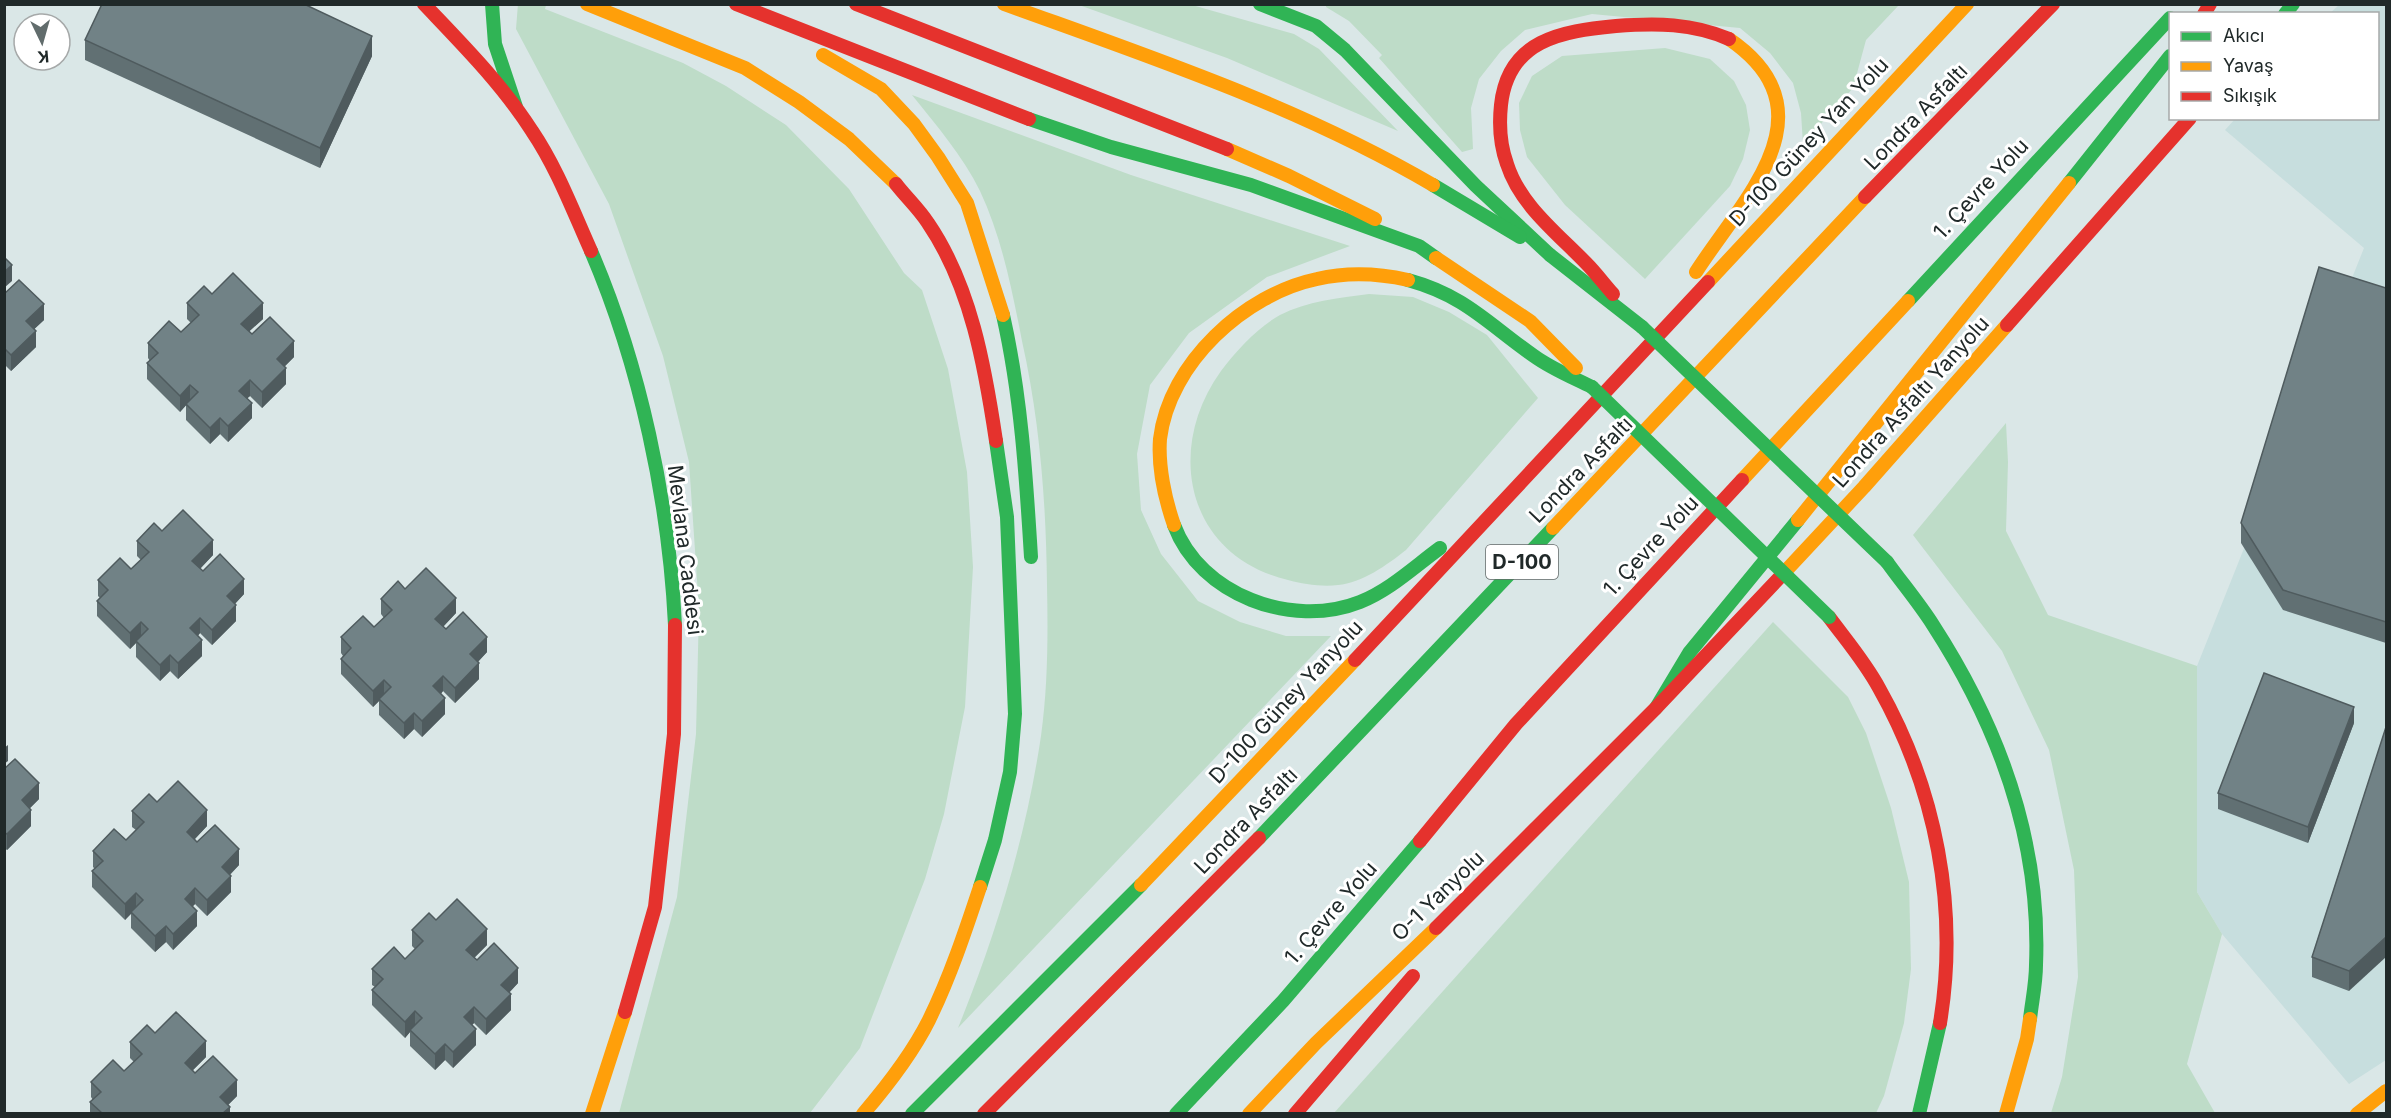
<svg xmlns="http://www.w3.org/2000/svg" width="2391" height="1118" font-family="Inter,sans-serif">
  <rect width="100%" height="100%" fill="#dae7e7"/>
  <path fill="#c7dede" d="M2339 5H2386V1060L2349 1084 2222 934 2197 892V666L2364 248 2225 130 2235 119 2378 118V14L2330 13Z"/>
  <g fill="#bedcc8">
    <path d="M518 4 546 5 545 9 683 63 726 86 786 125 849 189 904 273 922 290 948 369 967 472 973 567 965 707 944 814 925 879 860 1048 810 1113H619L677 897 696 734 699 609 689 462 663 356 609 204 516 29Z"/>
    <path d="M1079 5H1192L1294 34 1319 49 1398 131 1227 58Z"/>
    <path d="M1326 5H1899L1866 40 1853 88 1803 144 1801 113 1793 83 1770 53 1740 28 1592 14 1525 30 1501 51 1479 79 1471 108 1473 149 1462 152 1379 58 1382 55 1349 21 1326 7Z"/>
    <path d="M1665 48 1710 59 1734 81 1746 105 1750 130 1743 159 1730 186 1645 279 1565 205 1527 157 1520 130 1519 103 1532 76 1562 56Z"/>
    <path d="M912 95 1131 175 1350 246 1267 277 1189 333 1150 385 1137 454 1141 510 1161 554 1198 601 1240 622 1286 636H1331L958 1028C996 934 1026 837 1041 736 1048 686 1048 635 1047 585 1046 502 1040 422 1022 341 1012 290 1002 238 980 191 963 156 936 125 912 95Z"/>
    <path d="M1369 294 1413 297 1449 312 1487 335 1538 398 1406 550C1387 565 1362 583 1338 585 1322 587 1303 584 1288 580 1187 556 1164 450 1221 371 1237 350 1257 328 1280 315 1307 301 1339 298 1369 294Z"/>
    <path d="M2006 423 2008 462 2006 531 2048 615 2197 666V892L2222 934 2187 1064 2215 1113H2051L2062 1077 2078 977 2074 870 2049 750 2002 651 1913 535Z"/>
    <path d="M1773 622 1848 697 1866 733 1891 808 1909 882 1911 969 1904 1023 1884 1096 1876 1113H1334Z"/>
  </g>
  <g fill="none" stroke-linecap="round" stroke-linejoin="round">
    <g stroke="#30b455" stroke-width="14">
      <path d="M492 4 495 44 516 107"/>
      <path d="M1260 4 1316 26 1345 50 1476 186 1550 255"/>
      <path d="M2285 14 2293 4"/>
      <path d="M1029 119 1111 147 1251 185 1419 246 1436 258"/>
      <path d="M2069 183 2170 56"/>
      <path d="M1433 185 1520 237"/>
      <path d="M591 251C640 365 669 501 675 625"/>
      <path d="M1550 255 1642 327"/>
      <path d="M1408 280C1466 296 1488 324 1534 356 1552 369 1572 377 1592 387"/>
      <path d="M1908 301 2170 18"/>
      <path d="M1003 315C1021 395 1026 475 1031 557"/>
      <path d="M1174 525C1200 595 1292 629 1360 602 1390 590 1414 567 1440 548"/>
      <path d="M1887 562C1902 583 1919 603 1933 625 1999 727 2041 842 2036 965 2036 983 2032 1001 2030 1019"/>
      <path d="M1656 708 1689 653 1798 520"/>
      <path d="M1259 838 1553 528"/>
      <path d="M980 887 995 840 1010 772 1015 714 1007 517 996 441"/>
      <path d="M912 1114 1141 885"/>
      <path d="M1176 1114 1283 1001 1420 841"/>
      <path d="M1919 1114 1940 1023"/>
    </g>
    <g stroke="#ff9f0a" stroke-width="14">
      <path d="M587 4 745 68 799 102 849 139 896 184"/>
      <path d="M1004 4C1150 57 1298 106 1433 185"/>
      <path d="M823 55 881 89 914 124 938 157 967 203 1003 315"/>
      <path d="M1227 149 1289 176 1375 219"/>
      <path d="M1436 258 1530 321 1576 368"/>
      <path d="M1696 272C1742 200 1836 112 1729 39"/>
      <path d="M1708 282 1967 4"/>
      <path d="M1742 480 1908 301"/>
      <path d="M1798 520 2069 183"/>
      <path d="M1174 525C1165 499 1158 466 1160 439 1169 363 1245 294 1317 279 1347 272 1377 273 1408 280"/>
      <path d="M1553 528 1865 197"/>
      <path d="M1781 576 1864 487 2007 325"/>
      <path d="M1141 885 1355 660"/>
      <path d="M592 1114 625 1012"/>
      <path d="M863 1114C887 1086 912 1054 929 1020 950 977 965 932 980 887"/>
      <path d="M1249 1114 1316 1043 1436 928"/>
      <path d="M2006 1114 2027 1039 2030 1019"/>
      <path d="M2357 1114 2386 1091"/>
    </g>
    <g stroke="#e5322d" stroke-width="14">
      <path d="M424 4C462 44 502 84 532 131 557 168 573 211 591 251"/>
      <path d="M736 4 1029 119"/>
      <path d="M856 4 1227 149"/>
      <path d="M2204 14 2210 4"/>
      <path d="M896 184C906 197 919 209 928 223 971 286 985 367 996 441"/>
      <path d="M1865 197 2053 4"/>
      <path d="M1613 294C1604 284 1596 273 1586 263 1557 233 1520 205 1507 164 1500 145 1499 124 1501 105 1508 40 1561 31 1616 26 1656 23 1692 23 1729 39"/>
      <path d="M2007 325 2190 118"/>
      <path d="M1829 617C1846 640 1865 662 1879 688 1936 789 1959 908 1940 1023"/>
      <path d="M1355 660 1708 282"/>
      <path d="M1420 841 1516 724 1742 480"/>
      <path d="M1436 928 1656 708 1781 576"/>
      <path d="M625 1012 655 907 674 734 675 625"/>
      <path d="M984 1114 1259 838"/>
      <path d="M1295 1114 1413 976"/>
    </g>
    <g stroke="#30b455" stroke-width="14">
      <path d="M1642 327 1887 562"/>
      <path d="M1592 387 1829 617"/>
    </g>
  </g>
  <g fill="#617073">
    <path d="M85 40 372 56 320 168 85 60Z"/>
    <path d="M2386 288V643L2283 610 2241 543V523Z"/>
    <path d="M4 294 44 320 34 329 36 347 11 371 4 364Z"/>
    <path d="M212 294 263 319 249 331 252 334 294 357 285 366 286 384 262 408 250 396 247 398 252 418 228 442 220 434 210 444 186 420V405L180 412 147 379V363L150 361 148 358V343L181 332 191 323 187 319V303Z"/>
    <path d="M162 531 213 555 200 569 203 571 244 594 235 604 236 621 212 645 200 633 198 636 202 656 178 679 170 671 160 681 136 657V643L130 649 97 616V601L100 598 98 596V580L131 569 141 560 137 556V541Z"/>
    <path d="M405 589 456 613 443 627 446 629 487 652 478 662 479 679 455 703 443 691 441 694 445 714 422 737 414 729 404 739 379 715V701L373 707 341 674V659L343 656 341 653V637L374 627 384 618 381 614V599Z"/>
    <path d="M2354 723 2308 843 2218 809V793Z"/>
    <path d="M2386 727 2349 991 2312 977V957Z"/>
    <path d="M4 769 39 799 30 808 31 826 7 850 4 848Z"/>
    <path d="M157 802 207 826 195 839 197 842 239 865 230 875 231 892 207 916 195 904 193 906 197 926 173 950 166 942 155 952 131 928V913L125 920 92 887V871L95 869 93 867V851L126 840 136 830 132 827V811Z"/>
    <path d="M436 920 487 945 474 958 477 960 518 983 509 993 511 1010 486 1035 474 1023 472 1025 476 1045 453 1068 445 1060 435 1070 410 1046V1032L405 1038 372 1005V990L375 987 372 985V969L405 959 415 949 412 946V930Z"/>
    <path d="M155 1033 206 1057 193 1070 195 1073 237 1096 228 1105 230 1113H90V1102L93 1100 91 1097V1082L124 1071 134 1062 130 1058V1042Z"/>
  </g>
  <g fill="#4f5b5e">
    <path d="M372 36V56L320 168V148Z"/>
    <path d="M12 265V281L4 288V272Z"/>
    <path d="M263 303V319L241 339V324Z"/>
    <path d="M44 304V320L26 337V321Z"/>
    <path d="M36 331V347L11 371V355Z"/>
    <path d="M294 341V357L277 374V359Z"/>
    <path d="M286 368V384L262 408V392Z"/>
    <path d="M250 380V396L239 406V391Z"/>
    <path d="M190 385V401L180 412V396Z"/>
    <path d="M252 403V418L228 442V426Z"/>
    <path d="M220 418V434L210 444V428Z"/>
    <path d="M213 540V555L192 577V561Z"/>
    <path d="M244 579V594L227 612V596Z"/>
    <path d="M456 598V613L435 635V619Z"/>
    <path d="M236 605V621L212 645V630Z"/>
    <path d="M200 618V633L190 644V628Z"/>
    <path d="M141 622V638L130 649V633Z"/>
    <path d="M487 637V652L470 670V654Z"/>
    <path d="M202 640V656L178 679V663Z"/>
    <path d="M170 655V671L160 681V665Z"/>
    <path d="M479 663V679L455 703V688Z"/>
    <path d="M443 676V691L433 702V686Z"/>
    <path d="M384 680V696L373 707V691Z"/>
    <path d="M445 698V714L422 737V721Z"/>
    <path d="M2354 707V723L2308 843V827Z"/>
    <path d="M414 713V729L404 739V723Z"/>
    <path d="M8 745V761L4 764V748Z"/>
    <path d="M39 783V799L22 816V800Z"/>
    <path d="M31 810V826L7 850V834Z"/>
    <path d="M207 810V826L187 847V832Z"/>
    <path d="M239 849V865L222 882V867Z"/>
    <path d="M231 876V892L207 916V900Z"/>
    <path d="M195 888V904L185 914V899Z"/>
    <path d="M136 893V909L125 920V904Z"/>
    <path d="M197 911V926L173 950V934Z"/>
    <path d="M166 926V942L155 952V936Z"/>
    <path d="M487 929V945L466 966V950Z"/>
    <path d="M2386 937V957L2349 991V971Z"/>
    <path d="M518 968V983L501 1001V985Z"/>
    <path d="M511 994V1010L486 1035V1019Z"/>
    <path d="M474 1007V1023L464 1033V1017Z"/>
    <path d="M415 1011V1027L410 1030V1032L405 1038V1022Z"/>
    <path d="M476 1029V1045L453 1068V1052Z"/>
    <path d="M206 1041V1057L185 1078V1063Z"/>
    <path d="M445 1044V1060L435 1070V1054Z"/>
    <path d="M237 1080V1096L220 1113V1097Z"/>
    <path d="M230 1107V1113H223Z"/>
  </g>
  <g fill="#718286" stroke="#4f5b5e" stroke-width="1.5">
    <path d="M102 4H304L372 36 320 148 85 40Z"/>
    <path d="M4 257 12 265 4 272Z"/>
    <path d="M2319 267 2386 288V622L2283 590 2241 523Z"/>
    <path d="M233 273 263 303 241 324 252 334 270 317 294 341 277 359 286 368 262 392 250 380 239 391 252 403 228 426 220 418 210 428 186 404 198 392 190 385 180 396 147 363 158 353 148 343 169 321 181 332 199 315 187 303 204 286 212 294Z"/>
    <path d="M19 280 44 304 26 321 36 331 11 355 4 348V294Z"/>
    <path d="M183 510 213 540 192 561 203 571 220 554 244 579 227 596 236 605 212 630 200 618 190 628 202 640 178 663 170 655 160 665 136 641 148 629 141 622 130 633 97 601 108 590 98 580 120 558 131 569 149 552 137 541 154 523 162 531Z"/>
    <path d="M426 568 456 598 435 619 446 629 463 612 487 637 470 654 479 663 455 688 443 676 433 686 445 698 422 721 414 713 404 723 379 699 391 687 384 680 373 691 341 659 351 648 341 637 363 616 374 627 392 610 381 599 398 581 405 589Z"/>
    <path d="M2264 673 2354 707 2308 827 2218 793Z"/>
    <path d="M2386 727V937L2349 971 2312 957Z"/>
    <path d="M15 759 39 783 22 800 31 810 7 834 4 832V769Z"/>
    <path d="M178 781 207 810 187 832 197 842 215 825 239 849 222 867 231 876 207 900 195 888 185 899 197 911 173 934 166 926 155 936 131 912 143 900 136 893 125 904 92 871 103 861 93 851 114 829 126 840 144 822 132 811 149 794 157 802Z"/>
    <path d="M457 899 487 929 466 950 477 960 494 943 518 968 501 985 511 994 486 1019 474 1007 464 1017 476 1029 453 1052 445 1044 435 1054 410 1030 422 1018 415 1011 405 1022 372 990 383 979 372 969 394 947 405 959 423 941 412 930 429 913 436 920Z"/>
    <path d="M176 1012 206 1041 185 1063 195 1073 213 1056 237 1080 220 1097 230 1107 223 1113H102L90 1102 101 1092 91 1082 113 1060 124 1071 142 1054 130 1042 147 1025 155 1033Z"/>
  </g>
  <g text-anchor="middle" stroke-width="6" stroke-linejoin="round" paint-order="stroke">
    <rect fill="#fff" stroke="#636969" stroke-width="1.5" x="1486" y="545" width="72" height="34" rx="4.5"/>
    <g font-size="20" font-weight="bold" fill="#202929">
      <text x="1522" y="569">D-100</text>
    </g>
    <g font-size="21" fill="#202929" stroke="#fff">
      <text transform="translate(1916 117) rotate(-46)" y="7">Londra Asfaltı</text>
      <text transform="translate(1809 142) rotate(-47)" y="7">D-100 Güney Yan Yolu</text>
      <text transform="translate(1981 189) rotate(-47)" y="7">1. Çevre Yolu</text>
      <text transform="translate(1911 402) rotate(-48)" y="7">Londra Asfaltı Yanyolu</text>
      <text transform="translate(1581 470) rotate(-46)" y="7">Londra Asfaltı</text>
      <text transform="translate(1651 546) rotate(-47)" y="7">1. Çevre Yolu</text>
      <text transform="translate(685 550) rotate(83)" y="7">Mevlana Caddesi</text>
      <text transform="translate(1286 702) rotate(-47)" y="7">D-100 Güney Yanyolu</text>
      <text transform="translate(1246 821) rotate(-46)" y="7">Londra Asfaltı</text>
      <text transform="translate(1438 896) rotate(-44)" y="7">O-1 Yanyolu</text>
      <text transform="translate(1331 913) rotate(-49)" y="7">1. Çevre Yolu</text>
    </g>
  </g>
  <rect width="2391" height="1118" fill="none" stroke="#202929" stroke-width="12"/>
  <rect x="2169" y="12" width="210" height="108" fill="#ffffff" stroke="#a6a9a9" stroke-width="1.5"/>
  <rect x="2181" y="32" width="30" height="9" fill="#30b455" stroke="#a6a9a9" stroke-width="1.5"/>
  <text x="2223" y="42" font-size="18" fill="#202929">Akıcı</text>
  <rect x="2181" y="62" width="30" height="9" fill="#ff9f0a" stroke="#a6a9a9" stroke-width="1.5"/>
  <text x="2223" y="72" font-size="18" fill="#202929">Yavaş</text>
  <rect x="2181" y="92" width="30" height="9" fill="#e5322d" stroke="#a6a9a9" stroke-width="1.5"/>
  <text x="2223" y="102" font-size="18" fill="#202929">Sıkışık</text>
  <g transform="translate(42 42) rotate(175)"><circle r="28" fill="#ffffff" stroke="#a6a9a9" stroke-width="1.5"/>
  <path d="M0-4.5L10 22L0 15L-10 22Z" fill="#616c6c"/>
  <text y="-9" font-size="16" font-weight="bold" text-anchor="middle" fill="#202929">K</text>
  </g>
</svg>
